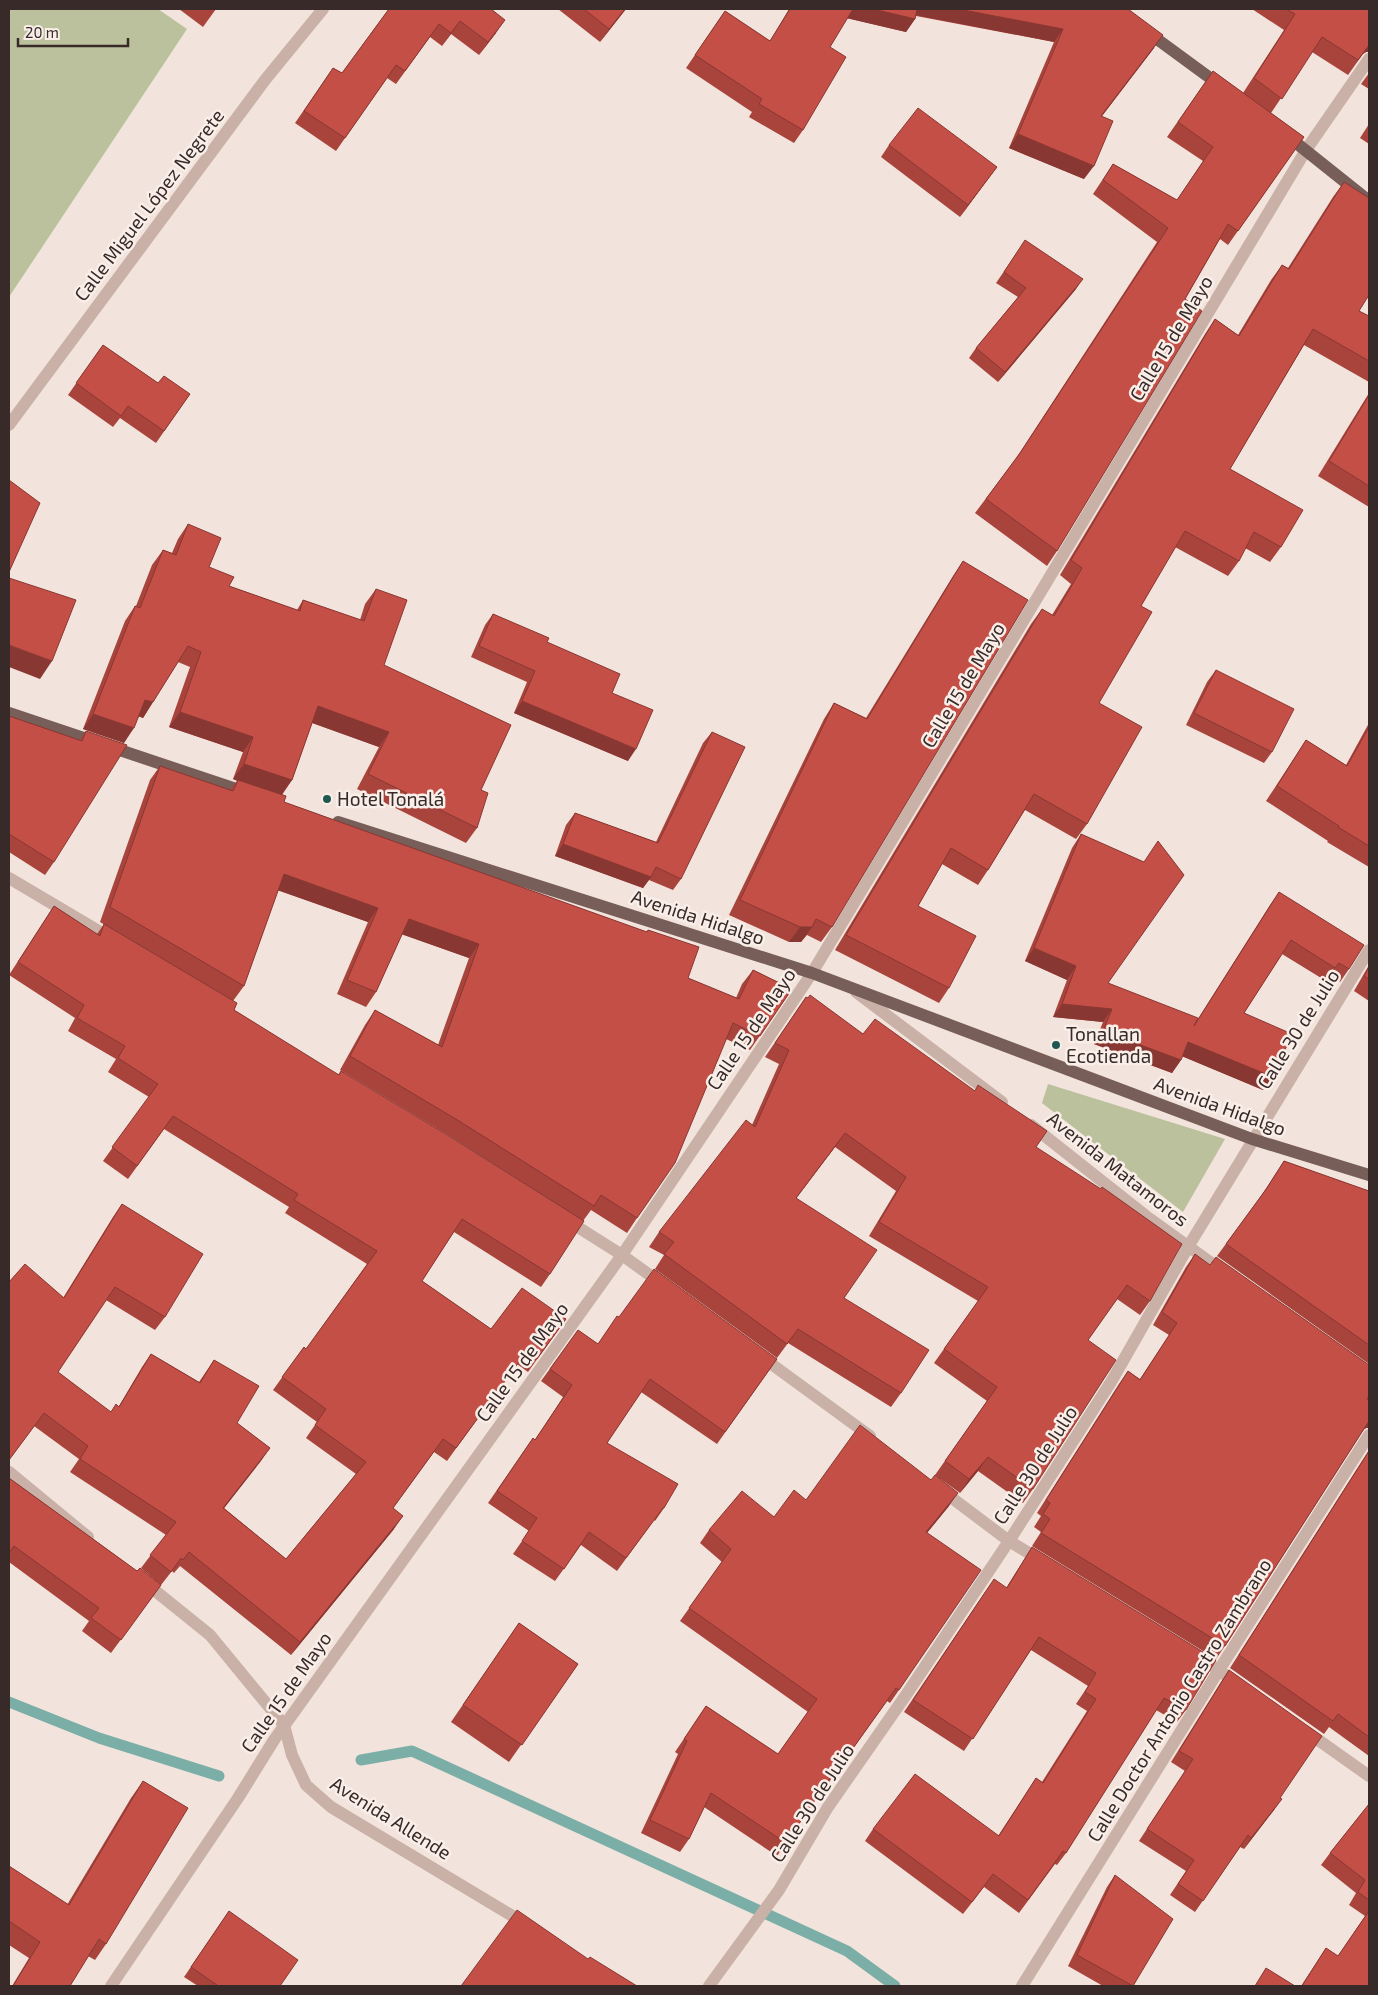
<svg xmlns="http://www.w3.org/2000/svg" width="1378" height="1995" font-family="'Exo 2',sans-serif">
  <rect width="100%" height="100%" fill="#f2e4dc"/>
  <g fill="#bbc19c">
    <path d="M9 9H158L187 29 9 297Z"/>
    <path d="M1048 1084 1225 1139 1183 1212 1042 1103Z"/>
  </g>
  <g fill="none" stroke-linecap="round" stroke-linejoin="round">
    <g stroke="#7baea7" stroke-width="11">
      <path d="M9 1702 99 1738 219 1776"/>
      <path d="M361 1760 412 1751 847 1951 895 1986"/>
    </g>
    <g stroke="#cab1a8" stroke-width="12">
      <path d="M9 425 265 80 323 9"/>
      <path d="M9 878 112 939"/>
      <path d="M856 992 1002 1102"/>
      <path d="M1031 1125 1146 1216 1224 1272"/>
      <path d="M565 1219 622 1255 662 1284"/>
      <path d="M759 1355 870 1436"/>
      <path d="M9 1472 88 1537"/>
      <path d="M940 1489 1009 1541 1042 1561"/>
      <path d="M143 1581 210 1635 284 1725 292 1755 306 1785 331 1807 526 1924"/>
      <path d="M1200 1658 1239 1684"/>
      <path d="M1307 1732 1369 1776"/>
      <path d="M111 1986 238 1798 274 1740 622 1255 812 973 1306 150 1369 59"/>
      <path d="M709 1986 779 1890 828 1807 906 1695 1009 1541 1111 1382 1188 1247 1369 950"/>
      <path d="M1022 1986 1219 1670 1369 1435"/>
    </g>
    <g stroke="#785e59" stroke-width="12">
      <path d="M1146 31 1221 86"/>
      <path d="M1285 134 1369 201"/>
      <path d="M9 713 248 793"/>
      <path d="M338 822 812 973 1252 1139 1369 1175"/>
    </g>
  </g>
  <g fill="#a9443d">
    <path d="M179 9H216L203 27Z"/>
    <path d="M386 9H491L496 33 479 55 451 34 442 46 430 37 396 84 387 78 336 151 295 123 333 68 342 73 388 10Z"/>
    <path d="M558 9H626L600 42Z"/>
    <path d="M789 9H1128L1154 48 1102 116 1084 179 1009 148 1054 42 916 16 915 19 906 32 847 18 830 47 803 130 794 143 749 117 752 112 686 68 725 11 770 41Z"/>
    <path d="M1252 9H1369V52H1366L1363 54 1348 75 1312 52 1271 113 1304 137 1228 245 1220 239 1185 299 1057 551 1047 566 975 513 1015 460 1157 242 1093 194 1113 164 1177 200 1203 161 1167 137 1213 71 1243 93 1284 30Z"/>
    <path d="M1369 73V89L1361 84Z"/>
    <path d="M1369 124V144L1360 138Z"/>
    <path d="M889 145 997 167 960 217 881 157Z"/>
    <path d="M1344 182 1359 311 1369 316V382L1304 345 1230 469 1281 547 1270 562 1245 548 1239 561 1228 576 1175 547 1141 606 1099 703 1087 824 1076 839 1025 810 988 870 978 885 942 864 918 906 949 988 939 1003 835 950 1031 624 1042 609 1052 615 1071 584 1060 575 1205 334 1215 319 1238 335 1271 280 1282 265 1288 268 1333 197Z"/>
    <path d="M1018 251 1076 289 998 382 969 358 976 348 1018 297 996 283Z"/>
    <path d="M103 345 158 383 190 394 156 443 120 418 113 427 68 395Z"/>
    <path d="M1369 393V507L1318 476Z"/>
    <path d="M188 524 209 567 229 586 297 610 303 600 360 620 365 604 376 589 384 665 481 790 477 828 466 843 357 789 379 747 312 723 292 780 282 795 284 802 646 932 648 930 688 978 736 998 742 984 753 970 792 989 750 1050 726 1039 637 1218 627 1233 591 1210 583 1221 448 1135 340 1070 365 1025 375 1010 438 1045 469 958 402 934 376 992 366 1007 337 994 368 922 278 890 244 986 233 1001 100 922 150 780 160 766 230 790 237 781 233 779 243 752 169 727 190 667 178 662 143 718 139 716 124 743 83 729 125 621 135 606H136L152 565 163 550 172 553 178 539Z"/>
    <path d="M963 561 832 927 821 942 807 935 801 942H789L729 915 824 719 834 703 866 718 953 576Z"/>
    <path d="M493 614 547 642 612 693 628 761 514 713 527 682 471 657 485 625Z"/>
    <path d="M1216 670 1272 752 1264 763 1186 725 1207 682Z"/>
    <path d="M9 716 80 740 86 731 54 862 45 875 9 852Z"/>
    <path d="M1369 723V867L1327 842 1328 841 1266 801 1306 740 1346 765Z"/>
    <path d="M712 732 681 879 673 890 649 880 643 888 555 856 566 825 575 813 656 842 703 743Z"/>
    <path d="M1081 834 1108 983 1196 1022 1270 905 1279 892 1349 969 1340 982 1330 976 1326 981 1282 954 1244 1013 1273 1077 1263 1090 1182 1056 1181 1060 1172 1073 1094 1044 1103 1022 1053 1017 1067 980 1025 961 1072 848Z"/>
    <path d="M54 906 97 934 104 924 234 1010 338 1075 341 1071 550 1274 541 1287 454 1232 422 1281 491 1329 566 1319 528 1372 517 1364 447 1461 434 1452 393 1508 394 1529 291 1655 180 1566 174 1573 172 1571 161 1585 141 1568 166 1535 70 1472 79 1459 34 1426 9 1460V1282L63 1298 113 1217 122 1204 165 1317 155 1330 106 1300 58 1372 110 1412 119 1406 142 1367 151 1354 199 1382 214 1360 237 1423 270 1448 224 1508 286 1559 356 1474 306 1438 317 1422 273 1390 304 1347 306 1349 367 1264 285 1213 289 1207 164 1129 128 1179 103 1161 149 1097 108 1072 116 1059 68 1031 75 1018 9 975Z"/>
    <path d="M1369 965V1001L1354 991Z"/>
    <path d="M806 997 1036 1147 1150 1301 1140 1315 1117 1299 1088 1340 1033 1489 1023 1503 978 1471 960 1493 935 1475 987 1401 934 1363 978 1301 869 1236 896 1191 835 1147 796 1198 844 1298 901 1393 891 1407 788 1343 777 1358 655 1269 664 1255 649 1247 659 1232 752 1125 779 1064 765 1057Z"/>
    <path d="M1284 1161 1369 1191V1364L1217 1256 1261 1196Z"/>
    <path d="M1195 1254 1369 1400V1428H1366L1364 1429 1225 1646 1216 1659 1032 1546 1041 1532 1034 1527 1041 1516 1037 1513 1119 1384 1128 1371 1140 1379 1169 1335 1153 1325 1186 1267Z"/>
    <path d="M619 1317 777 1359 717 1444 641 1392 607 1443 664 1508 655 1521 654 1520 617 1571 581 1545 555 1581 513 1554 529 1531 488 1503 533 1438 535 1440 563 1397 541 1381 578 1330 598 1344Z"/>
    <path d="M1369 1450V1756L1329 1727 1324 1734 1230 1668Z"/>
    <path d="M9 1478 137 1571 161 1585 111 1653 82 1631 89 1621 9 1562Z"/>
    <path d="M806 1500 949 1506 927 1533 899 1690 890 1703 887 1701 822 1792 821 1791 777 1856 704 1807 689 1839 680 1852 641 1833 678 1754 675 1752 706 1706 778 1754 808 1712 680 1621 722 1562 700 1543 709 1530 774 1517Z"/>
    <path d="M1032 1547 1186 1710 1177 1722 1156 1710 1066 1853 1057 1865 1055 1864 1019 1913 984 1887 963 1914 865 1841 873 1829 998 1836 1036 1778 1042 1782 1087 1711 1076 1704 1088 1686 1031 1650 964 1751 904 1712 985 1592 1006 1588Z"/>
    <path d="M519 1623 578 1664 509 1762 451 1722Z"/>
    <path d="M1229 1670 1280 1798 1274 1810 1244 1849 1240 1847 1195 1912 1170 1895 1186 1871 1139 1841 1185 1771 1171 1762 1221 1682Z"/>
    <path d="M143 1781 106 1944 95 1960 88 1956 70 1986H12L29 1958 9 1945V1866L67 1905 131 1798Z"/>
    <path d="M1369 1804V1986H1301L1326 1948 1338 1956 1365 1916 1349 1905 1356 1893 1321 1865 1330 1853Z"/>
    <path d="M1115 1875 1133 1986H1103L1068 1966 1107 1887Z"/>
    <path d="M229 1911 280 1986H198L184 1977Z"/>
  </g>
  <g fill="#893732">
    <path d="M625 9H626L600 42 609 29Z"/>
    <path d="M853 9H873L915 19 906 32 846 18Z"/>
    <path d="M914 9H958L1063 29 1054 42 910 14Z"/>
    <path d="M505 20 496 33 479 55 488 42Z"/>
    <path d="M460 21 451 34 442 46 451 33Z"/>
    <path d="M1163 35 1154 48 1092 129 1101 116Z"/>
    <path d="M1369 45V52H1366L1363 54Z"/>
    <path d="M1018 134 1094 166 1084 179 1009 148Z"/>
    <path d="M997 167 988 179 960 217 968 205Z"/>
    <path d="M1083 279 1076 289 998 382 1005 372Z"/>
    <path d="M9 645 52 661 40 679 9 667Z"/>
    <path d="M145 700 153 702 143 718 135 715Z"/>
    <path d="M522 701 636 749 628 761 514 713Z"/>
    <path d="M318 706 389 732 379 747 307 721Z"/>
    <path d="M180 712 253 737 243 752 169 727Z"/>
    <path d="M93 714 134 728 124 743 83 729Z"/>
    <path d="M244 764 292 780 281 795 233 779Z"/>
    <path d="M563 844 651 877 643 888 555 856Z"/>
    <path d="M284 874 378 908 368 922 274 889Z"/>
    <path d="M409 919 479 944 469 958 398 933Z"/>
    <path d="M800 927H812L801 942H789Z"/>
    <path d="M1034 948 1076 966 1067 980 1025 961Z"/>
    <path d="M1062 1004 1112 1009 1103 1022 1053 1017Z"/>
    <path d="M1103 1031 1181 1060 1172 1073 1094 1044Z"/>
    <path d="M1188 1042 1273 1077 1263 1090 1179 1055Z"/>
    <path d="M845 1133 835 1147 786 1212 796 1198Z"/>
    <path d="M1369 1420V1428H1366L1362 1431Z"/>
    <path d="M270 1448 261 1461 214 1521 223 1508Z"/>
    <path d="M988 1457 978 1471 960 1493 969 1479Z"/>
    <path d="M958 1493 949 1506 917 1545 926 1532Z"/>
    <path d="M403 1516 394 1529 291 1655 300 1642Z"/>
    <path d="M1282 1799 1274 1810 1244 1849 1251 1838Z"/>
  </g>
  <g fill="#c44f47" stroke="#893732">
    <path d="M389 9H491L505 20 488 42 460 21 451 33 439 24 405 71 396 65 345 138 304 111 333 68 342 73Z"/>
    <path d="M584 9H625L609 29Z"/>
    <path d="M790 9H853L830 47 846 57 803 130 759 104 762 99 695 55 725 11 770 41Z"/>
    <path d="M873 9H917L915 19Z"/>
    <path d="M958 9H1128L1163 35 1101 116 1113 121 1094 166 1018 134 1063 29Z"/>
    <path d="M1286 9H1369V45L1358 60 1322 37 1282 99 1254 78 1295 14Z"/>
    <path d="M1213 71 1304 137 1238 231 1228 224 1185 299 1202 311 1057 551 986 499 1020 453 1168 228 1103 180 1113 164 1177 200 1213 147 1178 122Z"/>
    <path d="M918 108 997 167 968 205 889 145Z"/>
    <path d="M1344 182 1369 198V295L1359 311 1369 316V361L1313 329 1230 469 1303 510 1281 547 1254 532 1239 561 1185 531 1141 606 1152 612 1099 703 1142 727 1087 824 1034 794 988 870 951 848 918 906 976 936 949 988 846 935 1042 609 1054 616 1082 568 1071 560 1215 319 1239 336 1282 265 1289 269Z"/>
    <path d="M1025 240 1083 279 1005 372 976 348 1026 288 1004 272Z"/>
    <path d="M103 345 158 383 164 376 190 394 164 431 128 406 121 416 76 383Z"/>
    <path d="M1369 395V486L1329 461Z"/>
    <path d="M9 480 40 503 9 572Z"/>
    <path d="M188 524 221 538 209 567 234 577 229 586 300 611 303 600 364 621 376 589 407 600 384 665 511 725 481 790 488 793 477 828 368 774 389 732 318 706 292 780 244 764 253 737 180 712 201 652 188 646 153 702 145 700 134 728 93 714 135 606 140 608 163 550 176 555Z"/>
    <path d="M963 561 1028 600 832 927 816 919 812 927H800L740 900 834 703 867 719Z"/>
    <path d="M9 578 76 600 52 661 9 645Z"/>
    <path d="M493 614 549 638 547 642 620 674 612 693 653 710 636 749 522 701 535 671 479 646Z"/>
    <path d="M1216 670 1294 709 1272 752 1194 713Z"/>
    <path d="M9 716 82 741 86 731 127 745 54 862 9 834Z"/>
    <path d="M1369 727V846L1338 827 1339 826 1277 786 1306 740 1347 766Z"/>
    <path d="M712 732 745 747 681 879 656 867 651 877 563 844 575 813 658 843Z"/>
    <path d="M160 766 233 791 238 780 286 796 284 802 647 932 648 930 699 947 688 978 739 999 753 970 792 989 760 1036 733 1023 675 1163 637 1218 601 1195 594 1206 459 1121 350 1056 375 1010 442 1047 479 944 409 919 376 992 347 980 378 908 284 874 244 986 110 907Z"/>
    <path d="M1081 834 1144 862 1158 841 1184 875 1108 983 1198 1018 1194 1026 1279 892 1364 945 1349 969 1339 963 1335 968 1291 940 1244 1013 1292 1034 1273 1077 1188 1042 1181 1060 1103 1031 1112 1009 1062 1004 1076 966 1034 948Z"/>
    <path d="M54 906 100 936 104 924 237 1003 234 1010 339 1075 341 1071 449 1136 584 1221 550 1274 462 1219 422 1281 491 1329 522 1288 566 1319 537 1359 527 1351 456 1448 443 1439 393 1508 403 1516 300 1642 189 1552 183 1560 181 1558 171 1572 150 1555 176 1522 80 1459 88 1446 44 1413 9 1460V1282L25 1264 64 1298 122 1204 203 1254 165 1317 115 1287 58 1372 111 1412 116 1404 119 1407 151 1354 200 1383 214 1360 259 1386 237 1423 270 1448 223 1508 286 1559 366 1462 315 1425 326 1409 282 1377 304 1347 306 1349 377 1251 294 1200 298 1194 173 1116 137 1166 112 1147 158 1084 118 1058 125 1046 77 1018 84 1005 18 962Z"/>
    <path d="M1369 967V979L1364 976Z"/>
    <path d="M810 995 863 1034 875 1019 975 1091 978 1085 1047 1131 1036 1147 1101 1189 1102 1187 1182 1244 1150 1301 1127 1285 1088 1340 1116 1360 1033 1489 988 1457 969 1479 945 1461 997 1387 944 1349 988 1287 879 1222 906 1177 845 1133 796 1198 877 1250 844 1298 929 1350 901 1393 798 1329 787 1344 664 1254 674 1242 659 1232 746 1120 755 1127 789 1050 775 1043 806 997 808 998Z"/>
    <path d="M1284 1161 1369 1191V1345L1226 1244 1267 1188Z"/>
    <path d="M1195 1254 1210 1265 1216 1257 1369 1365V1395L1367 1399 1369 1400V1421L1225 1646 1041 1533 1050 1519 1043 1514 1050 1503 1046 1500 1128 1371 1140 1380 1177 1323 1162 1312Z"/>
    <path d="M654 1269 777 1359 725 1432 650 1379 607 1443 678 1484 664 1508H663L626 1558 589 1532 564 1569 522 1541 537 1518 497 1491 533 1438 535 1440 572 1385 550 1369 578 1330 598 1344 617 1316 619 1317Z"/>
    <path d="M860 1425 931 1480 935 1475 958 1493 926 1532 981 1570 899 1690 896 1688 831 1779 830 1778 786 1843 711 1793 689 1839 650 1820 687 1741 684 1739 706 1706 778 1754 817 1699 689 1608 731 1549 709 1530 742 1491 774 1517 794 1490 806 1500Z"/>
    <path d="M1369 1451V1737L1338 1714 1333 1721 1239 1655Z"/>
    <path d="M9 1478 137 1571 140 1568 161 1585 121 1640 91 1618 99 1608 14 1546 9 1553Z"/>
    <path d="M1032 1547 1216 1660 1186 1710 1164 1698 1066 1853 1063 1851 1028 1900 993 1874 972 1902 873 1829 915 1774 999 1836 1036 1778 1043 1783 1096 1699 1085 1692 1096 1673 1039 1637 973 1739 913 1700 994 1579 1007 1588Z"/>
    <path d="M519 1623 578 1664 522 1745 463 1705Z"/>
    <path d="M1229 1670 1322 1736 1280 1798 1282 1799 1251 1838 1248 1835 1203 1901 1178 1884 1194 1860 1147 1829 1193 1759 1179 1751Z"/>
    <path d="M143 1781 188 1808 106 1944 99 1939 70 1986H13L40 1942 9 1921V1866L69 1905Z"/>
    <path d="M1369 1804V1900L1358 1892 1365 1880 1330 1853Z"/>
    <path d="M1115 1875 1173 1919 1133 1986 1077 1955Z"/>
    <path d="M517 1910 588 1959 590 1957 637 1986H461Z"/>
    <path d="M229 1911 298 1960 280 1986H216L217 1985 191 1967Z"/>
    <path d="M1369 1911V1986H1302L1326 1948 1338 1956Z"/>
    <path d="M1266 1968 1295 1986H1255Z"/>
  </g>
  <g fill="#1e5851" stroke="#f9eee8" stroke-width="2">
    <circle cx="327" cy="799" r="5"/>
    <circle cx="1056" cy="1045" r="5"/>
  </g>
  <g text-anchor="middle" stroke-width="5" stroke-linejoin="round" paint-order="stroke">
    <g font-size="19" fill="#372a28" stroke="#f9eee8">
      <text transform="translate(149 205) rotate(-53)" y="7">Calle Miguel López Negrete</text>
      <text transform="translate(1171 338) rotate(-59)" y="7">Calle 15 de Mayo</text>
      <text transform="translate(963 685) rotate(-59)" y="7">Calle 15 de Mayo</text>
      <text transform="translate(698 917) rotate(18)" y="7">Avenida Hidalgo</text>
      <text transform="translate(751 1029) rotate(-56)" y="7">Calle 15 de Mayo</text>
      <text transform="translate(1298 1029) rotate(-58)" y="7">Calle 30 de Julio</text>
      <text transform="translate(1220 1106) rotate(20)" y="7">Avenida Hidalgo</text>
      <text transform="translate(1118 1169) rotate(38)" y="7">Avenida Matamoros</text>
      <text transform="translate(522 1362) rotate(-54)" y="7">Calle 15 de Mayo</text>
      <text transform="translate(1035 1465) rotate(-57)" y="7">Calle 30 de Julio</text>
      <text transform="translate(286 1692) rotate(-55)" y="7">Calle 15 de Mayo</text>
      <text transform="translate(1179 1700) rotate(-58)" y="7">Calle Doctor Antonio Castro Zambrano</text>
      <text transform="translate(812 1803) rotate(-57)" y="7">Calle 30 de Julio</text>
      <text transform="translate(391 1818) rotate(32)" y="7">Avenida Allende</text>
    </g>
    <g font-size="19" fill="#372a28" stroke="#f9eee8" text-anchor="start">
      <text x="337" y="806">Hotel Tonalá</text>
      <text x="1066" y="1041">Tonallan<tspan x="1066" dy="22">Ecotienda</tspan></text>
    </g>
  </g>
  <rect width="1378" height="1995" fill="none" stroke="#372a28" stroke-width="20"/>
  <path d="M18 38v8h110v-8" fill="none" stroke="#372a28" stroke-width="2.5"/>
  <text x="25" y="38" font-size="15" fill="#372a28" stroke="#f9eee8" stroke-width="4" paint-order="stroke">20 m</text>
</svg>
